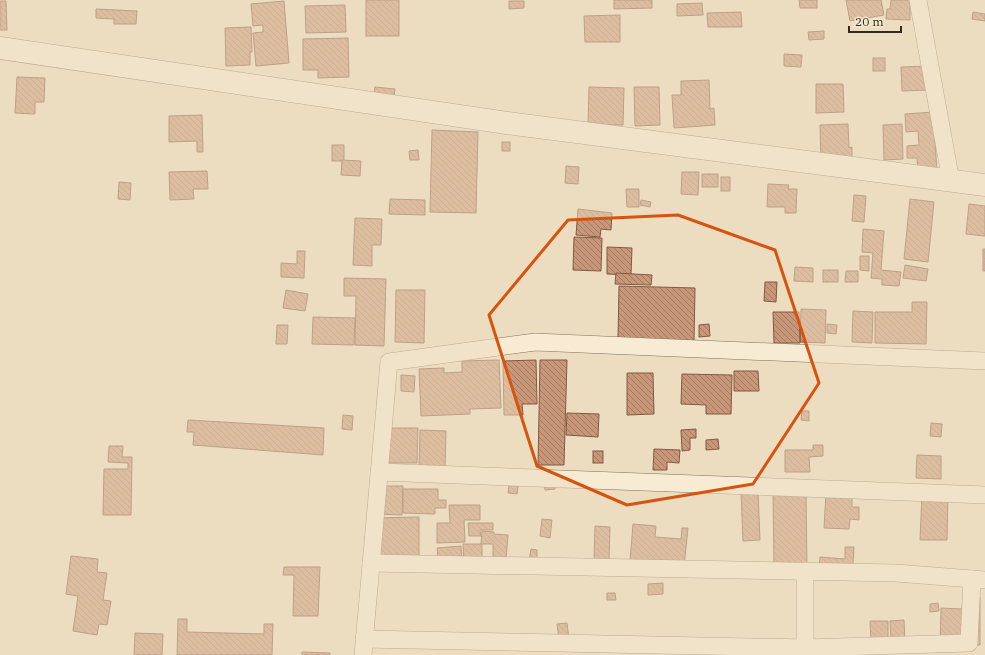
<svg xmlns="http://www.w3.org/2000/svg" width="985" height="655" font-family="'IBM Plex Serif',serif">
  <defs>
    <pattern id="building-back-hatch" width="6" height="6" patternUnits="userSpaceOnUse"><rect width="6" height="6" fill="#c89779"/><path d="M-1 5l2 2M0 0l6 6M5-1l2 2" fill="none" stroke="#a37b63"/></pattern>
  </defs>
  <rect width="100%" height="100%" fill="#ecddc1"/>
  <g fill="url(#building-back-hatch)" stroke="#835841">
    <rect x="366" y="0" width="33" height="36"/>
    <path d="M614 0H652V8L614 9Z"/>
    <path d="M799 0H817V8H800Z"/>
    <path d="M846 0H881L884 15 850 21Z"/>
    <path d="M891 0H910V20L886 19 887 9H890Z"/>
    <path d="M0 1H6L7 30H0Z"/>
    <path d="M284 1 289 63 256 66 253 33 263 32V25L253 26 251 4Z"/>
    <path d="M509 1H524V8L509 9Z"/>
    <path d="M702 3 703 15 677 16V4Z"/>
    <path d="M345 5 346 32 306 33 305 6Z"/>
    <path d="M96 9 137 11 136 24H114V19L96 18Z"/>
    <path d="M741 12 742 27H708L707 13Z"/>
    <path d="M973 12 985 14V21L972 19Z"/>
    <path d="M620 15V42H585L584 16Z"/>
    <path d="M251 27 252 52H250V65L226 66 225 28Z"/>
    <path d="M824 31V39L809 40 808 32Z"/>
    <path d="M348 38 349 77 318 78V70H303V39Z"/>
    <path d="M784 54 802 55 801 67 784 66Z"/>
    <rect x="873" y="58" width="12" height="13"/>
    <path d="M928 66V90L902 91 901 67Z"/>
    <path d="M17 77 45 78 44 102H35V114L15 113Z"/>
    <path d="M709 80 710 109 714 108 715 125 674 128 672 95H681V81Z"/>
    <path d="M816 84H843L844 112 816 113Z"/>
    <path d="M375 87 395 89 394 98 374 96Z"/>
    <path d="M589 87 624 88 623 125H588Z"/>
    <path d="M634 87H659L660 125 635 126Z"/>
    <path d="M933 112 937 171 918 172 917 158H907V146L919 145 918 131 906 132 905 114Z"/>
    <path d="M202 115 203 152H197V141L169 142V116Z"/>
    <path d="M848 124 849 148 852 147V162L821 163 820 125Z"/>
    <path d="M902 124 903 159 884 160 883 125Z"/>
    <path d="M432 130 478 132 476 213 430 212Z"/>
    <rect x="502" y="142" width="8" height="9"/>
    <rect x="332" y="145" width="12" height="16"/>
    <path d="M418 150 419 160H410L409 151Z"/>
    <path d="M342 160 361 161 360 176 341 175Z"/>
    <path d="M566 166 579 167 578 184 565 183Z"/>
    <path d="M207 171 208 189H193L194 199 170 200 169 172Z"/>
    <path d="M682 172H699L698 195 681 194Z"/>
    <rect x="702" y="174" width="16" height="13"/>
    <rect x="721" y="177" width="9" height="14"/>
    <path d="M119 182 131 183 130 200 118 199Z"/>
    <path d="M768 184 789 185 788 189H797L796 213H785V207H767Z"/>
    <path d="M626 189H639V207H627Z"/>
    <path d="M854 195 866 196 864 222 852 221Z"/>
    <path d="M390 199 425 200V215L389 214Z"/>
    <path d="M910 199 934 202 928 262 904 259Z"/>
    <path d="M641 200 651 202 650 207 640 205Z"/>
    <path d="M969 204 985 206V236L966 234Z"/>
    <path d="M578 209 612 213 611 230 601 229 600 237 576 235Z"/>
    <path d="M355 218 382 219 381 245H372V266L353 265Z"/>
    <path d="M863 229 884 231 881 270 901 272 899 286 882 285V279L871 278 873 253 862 252Z"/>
    <path d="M574 237 602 238 601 271 573 270Z"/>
    <path d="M607 247 632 248 631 275 607 274Z"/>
    <rect x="983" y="249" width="2" height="22"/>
    <path d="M297 251H305L304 278 281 277V263L297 264Z"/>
    <path d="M860 256H869V271L860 270Z"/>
    <path d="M905 265 928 269 926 281 903 278Z"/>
    <path d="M795 267 813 268V282L794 281Z"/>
    <rect x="823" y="270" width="15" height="12"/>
    <path d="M846 271H858V282H845Z"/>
    <path d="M616 273 652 275 651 285 615 284Z"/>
    <path d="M344 278 386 279 384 346 355 345 356 296H344Z"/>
    <path d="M765 282H777L776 302 764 301Z"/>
    <path d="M619 286 695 288 694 341 618 339Z"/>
    <path d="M286 290 308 294 305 311 283 308Z"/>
    <path d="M396 290H425L424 343 395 342Z"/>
    <path d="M912 302H927L926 344 875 343V312H912Z"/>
    <path d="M801 309 826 310 825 343 800 342Z"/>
    <path d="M853 311 873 312 872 343 852 342Z"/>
    <path d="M773 312H799L800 343H774Z"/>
    <path d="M313 317 355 318 354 345 312 344Z"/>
    <path d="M709 324 710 336 699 337V325Z"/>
    <path d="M827 324 837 325 836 334 827 333Z"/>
    <path d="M277 325H288L287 344H276Z"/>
    <path d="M499 360 501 408 470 409V414L421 416 419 369 444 368V373L462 372V361Z"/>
    <path d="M536 360 537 404H522L523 415H504L503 361Z"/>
    <path d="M540 360H567L564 465H538Z"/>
    <path d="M734 371H758L759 391H734Z"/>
    <path d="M627 373H653L654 414 627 415Z"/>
    <path d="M682 374 732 375 731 414H706V405L681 404Z"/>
    <path d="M401 375 415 376 414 392 401 391Z"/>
    <path d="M802 411H809V421L801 420Z"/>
    <path d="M567 413 599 414 598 437 566 435Z"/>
    <path d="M343 415 353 416 352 430 342 429Z"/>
    <path d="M188 420 324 428 323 455 193 445 194 432H187Z"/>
    <path d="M931 423 942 424 941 437 930 436Z"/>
    <path d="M375 428H418L417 463H374Z"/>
    <path d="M696 429V438H690V450L682 451 681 430Z"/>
    <path d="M420 430 446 431 445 468 419 467Z"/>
    <path d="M718 439 719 449 706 450V440Z"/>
    <path d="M813 445H823V456L809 457 810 472H785V450H813Z"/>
    <path d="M109 446H123L122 457H132L131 515H103L104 469H128V463L108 462Z"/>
    <path d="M654 449 680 450 679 463 667 462V470H653Z"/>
    <rect x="593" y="451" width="10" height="12"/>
    <path d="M917 455 941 456V479L916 478Z"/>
    <path d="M510 478 519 479 517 494 508 493Z"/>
    <path d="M555 481V489L545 490 544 482Z"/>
    <path d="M374 486H403L402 515 373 514Z"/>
    <path d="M403 489H438V500H446V508H435V514L403 513Z"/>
    <path d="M758 490 760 540 743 541 741 491Z"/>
    <path d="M773 492H806L807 568H774Z"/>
    <path d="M826 492 852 493V507H859V520L850 519 849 529 824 528Z"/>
    <path d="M922 494H948L947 540H920Z"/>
    <path d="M449 505H480V520H464L465 542 437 543V523H450Z"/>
    <path d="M419 517V561H373L372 518Z"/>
    <path d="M542 519 552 520 550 538 540 536Z"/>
    <path d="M468 523H493V530H480L481 536H469Z"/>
    <path d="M633 524 656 526 655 537 681 539 682 528H688L684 567 630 561Z"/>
    <path d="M595 526 610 527 609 561 594 560Z"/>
    <path d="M482 531 494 532V534L508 535 506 559H493V544H481Z"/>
    <path d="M463 544H482V567H464Z"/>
    <path d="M461 546 462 565 439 566 437 548Z"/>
    <path d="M845 547H854L852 580 818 578 820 557 845 559Z"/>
    <path d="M531 549 537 550V562L529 561Z"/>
    <path d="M71 556 98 559 97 572 107 573 103 600 111 601 107 625 99 624 97 635 73 631 78 596 66 594Z"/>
    <path d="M284 567H320L318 616H293L294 575H283Z"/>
    <path d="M663 583V594L648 595V584Z"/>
    <path d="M607 593H615L616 600H607Z"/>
    <path d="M963 597H980V645H940L941 608 962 609Z"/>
    <path d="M938 603 939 611 930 612V604Z"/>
    <path d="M178 619H187V632L264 634V624H273L272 655H177Z"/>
    <path d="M904 620 905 642H891L890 621Z"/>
    <path d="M870 621H888V642L871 643Z"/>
    <path d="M567 623 569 639 559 640 557 624Z"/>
    <path d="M135 633 163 634 162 655H134Z"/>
    <path d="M302 652 330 653V655H302Z"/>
  </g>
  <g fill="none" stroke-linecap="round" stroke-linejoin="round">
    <g stroke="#846f5a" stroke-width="18">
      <g id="minor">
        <path d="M918 0 951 181"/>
        <path d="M379 472 985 495"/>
        <path d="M371 563 896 573 985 580"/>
        <path d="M364 639 805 648 969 643 972 579"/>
        <path d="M363 655 389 362 535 342 985 361"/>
        <path d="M805 655V571"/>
      </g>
    </g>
    <g stroke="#846f5a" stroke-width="23">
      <path id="tertiary" d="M0 48 507 123 985 185"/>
    </g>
    <use href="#minor" stroke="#f7ebd4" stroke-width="17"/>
    <use href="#tertiary" stroke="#f7ebd4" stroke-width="22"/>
  </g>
  <path d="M0 0H985V655H0ZM678 215 775 250 819 383 753 484 627 505 537 466 489 315 568 220Z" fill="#ecddc1" fill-opacity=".55" fill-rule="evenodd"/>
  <path fill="none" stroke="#d6540e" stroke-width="3" stroke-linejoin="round" d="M678 215 775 250 819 383 753 484 627 505 537 466 489 315 568 220Z"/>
  <path d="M849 26v6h52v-6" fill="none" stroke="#35281d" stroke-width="2"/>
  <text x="855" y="26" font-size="12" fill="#35281d" stroke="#f4e8d1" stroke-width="3" paint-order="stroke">20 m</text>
</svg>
